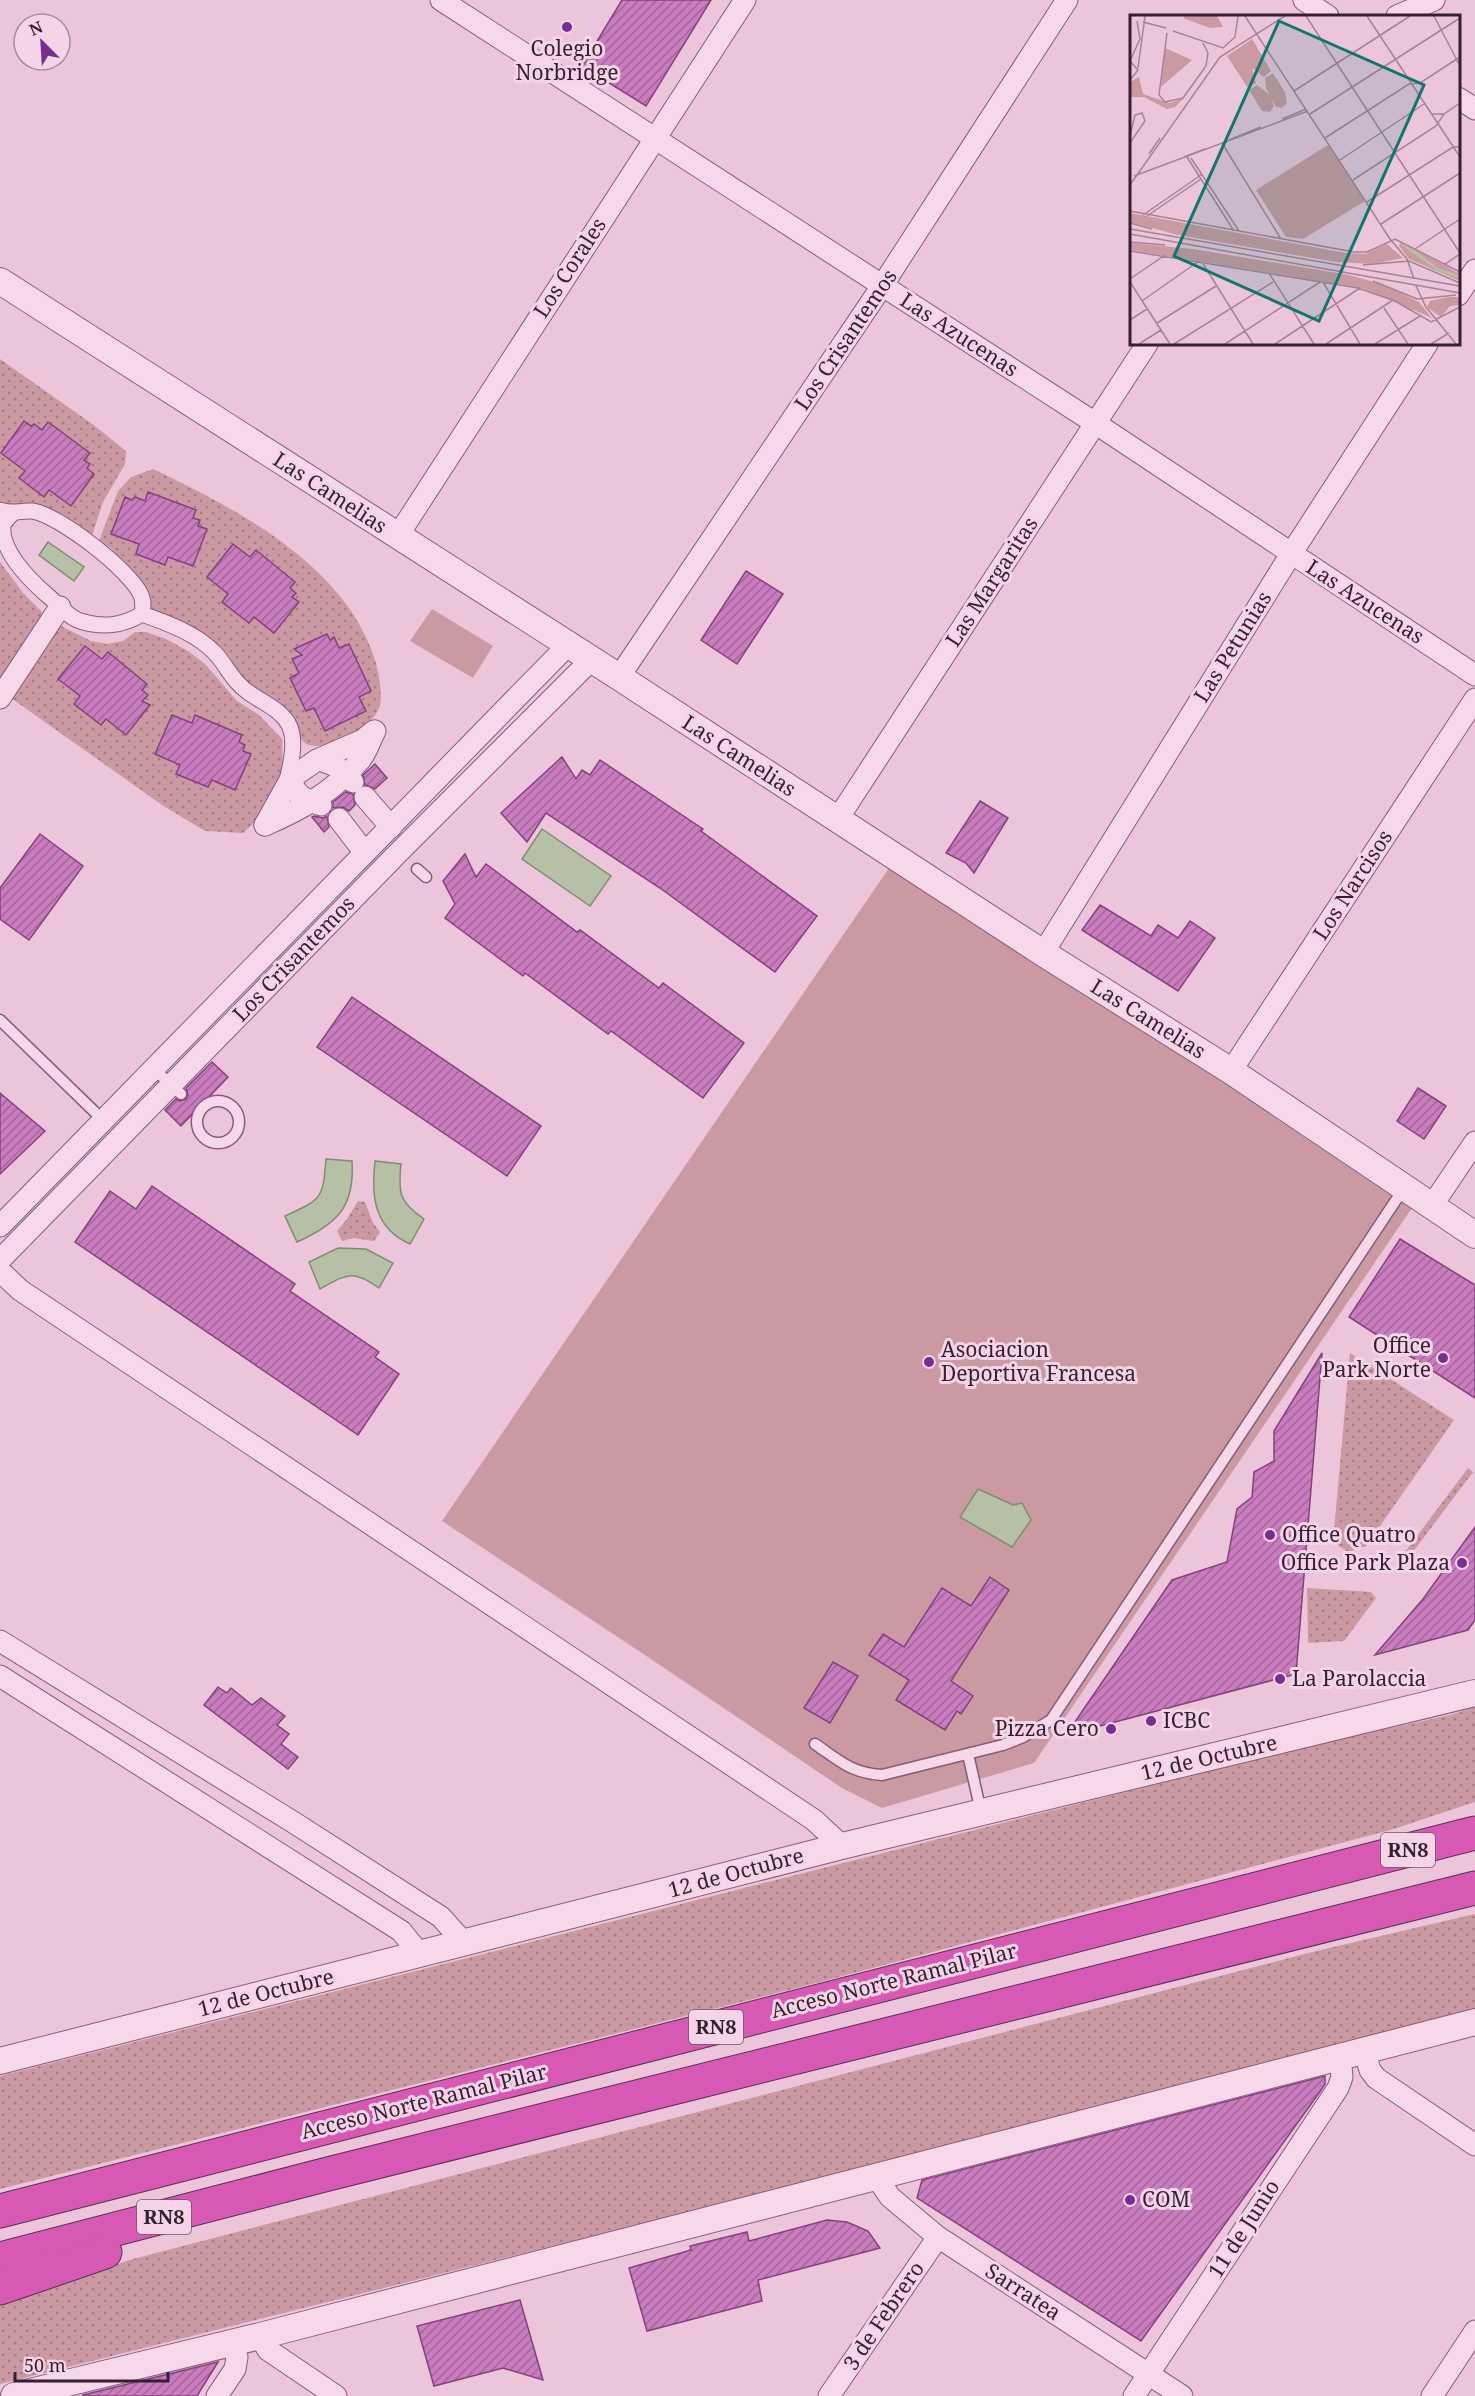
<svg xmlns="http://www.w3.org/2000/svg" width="1475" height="2396" font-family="'Noto Serif',serif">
  <defs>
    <pattern id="grass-dots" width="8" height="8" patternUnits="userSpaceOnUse" patternTransform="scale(1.5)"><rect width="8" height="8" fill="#ca99a1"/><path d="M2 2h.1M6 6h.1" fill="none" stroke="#a57c84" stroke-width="1.8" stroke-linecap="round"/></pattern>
    <pattern id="building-hatch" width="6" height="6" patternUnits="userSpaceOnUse" patternTransform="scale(1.5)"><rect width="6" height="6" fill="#c97cbe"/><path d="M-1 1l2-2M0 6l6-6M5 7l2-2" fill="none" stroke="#a4659b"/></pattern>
  </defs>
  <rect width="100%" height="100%" fill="#ecc5db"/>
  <g fill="url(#grass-dots)">
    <path d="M0 359 95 426 126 451 125 464 103 502 92 536 0 504Z"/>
    <path d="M153 469C237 509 345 565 375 660 378 670 383 695 380 705 379 712 369 723 364 728 350 742 324 750 306 744L206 647 147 620 123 564 111 548 99 541 118 491 131 477Z"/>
    <path d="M0 562 24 594 45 615 0 681Z"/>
    <path d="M59 625 91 641 107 644 123 641 135 632H146L166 639 188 651 205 664 237 701 259 715 282 739 283 781 268 810 243 833 205 831 162 805 11 698Z"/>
    <path d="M358 1201 365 1202 373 1223 380 1232 374 1241 353 1238 342 1241 337 1231 347 1219Z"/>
    <path d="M1350 1353 1454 1420 1366 1546 1348 1552 1333 1542Z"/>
    <path d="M1468 1468 1473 1472 1404 1564 1399 1560Z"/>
    <path d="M1307 1588 1371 1592 1376 1598 1344 1641 1308 1643Z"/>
    <path d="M1475 1707V1802L1394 1829 828 1980 0 2189V2076L1295 1749 1450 1715Z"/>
    <path d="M1475 1914V2011L1104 2108 0 2384V2302L133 2259 1312 1952Z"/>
  </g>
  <g fill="#ca99a1">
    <path d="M432 609 493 646 473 678 410 641Z"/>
    <path d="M889 868 1416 1202 1034 1763 882 1808 842 1788 645 1655 442 1521Z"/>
  </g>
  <g fill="#b5c0a6" stroke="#7e8e6d" stroke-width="1.5">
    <path d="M48 542 84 567 74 581 39 555Z"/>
    <path d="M542 829 611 876 590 906 522 859Z"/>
    <path d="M326 1159 352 1161C355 1207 337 1224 297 1242L285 1216C322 1199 323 1199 326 1159Z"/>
    <path d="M375 1161 401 1164C398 1193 399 1202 424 1219L410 1244C374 1228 371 1197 375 1161Z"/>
    <path d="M338 1248 366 1249 393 1263 379 1288C353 1269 347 1274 320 1289L309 1262Z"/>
    <path d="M978 1489 1013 1505 1022 1503 1031 1520 1012 1547 960 1517Z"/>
  </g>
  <g fill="url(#building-hatch)" stroke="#84427c" stroke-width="1.5">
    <path d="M622 0H711L646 106 582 66Z"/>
    <path d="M24 421 31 426 34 424 42 430 48 422 90 453 84 460 90 464 87 468 94 474 71 506 49 490 44 497 19 478 25 471 1 453Z"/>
    <path d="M148 492 196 510 193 518 200 520 198 526 207 529 193 566 168 557 165 565 136 554 139 544 111 534 125 497 132 500 135 497 145 501Z"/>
    <path d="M233 544 250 557 256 550 295 582 290 588 296 593 292 597 299 602 274 633 254 617 249 623 222 602 228 594 207 577Z"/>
    <path d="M746 571 783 594 737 664 701 640Z"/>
    <path d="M327 634 330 640 334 637 339 648 349 644 371 691 359 697 366 711 325 731 314 708 306 711 290 678 299 673 292 659 302 655 294 649Z"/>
    <path d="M85 646 102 659 108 652 147 684 142 690 148 695 142 701 150 705 126 735 106 719 101 725 74 704 80 696 58 679Z"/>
    <path d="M172 715 192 723 195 715 242 735 239 742 245 745 243 751 251 754 235 790 212 780 208 787 176 774 180 765 155 754Z"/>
    <path d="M562 757 576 779 582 770 590 775 600 760 703 829 701 831 817 916 775 972 660 888 546 813 527 842 501 813Z"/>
    <path d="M375 764 387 778 375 789 365 785 363 775Z"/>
    <path d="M346 792 353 794 355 805 349 811 343 807 333 808V802Z"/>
    <path d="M980 801 1008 818 974 873 966 863 946 853Z"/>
    <path d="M314 816 323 818 327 816 329 827 324 832 312 817Z"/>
    <path d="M40 834 83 866 29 940 0 919V888Z"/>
    <path d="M465 854 476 877 486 864 577 932 580 930 659 988 663 983 744 1043 703 1098 611 1031 608 1034 525 973 523 976 445 918 455 904 443 881Z"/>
    <path d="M1100 905 1151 936 1158 925 1178 938 1190 921 1215 938 1178 991 1082 930Z"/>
    <path d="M352 997 541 1126 507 1176 317 1047Z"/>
    <path d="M212 1062 228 1077 181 1126 165 1110 176 1099 180 1101 186 1099 188 1095 186 1088Z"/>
    <path d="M1418 1088 1446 1106 1424 1139 1397 1121Z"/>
    <path d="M0 1093 45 1131 0 1174Z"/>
    <path d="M152 1186 295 1284 290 1291 379 1352 375 1357 399 1374 358 1435 75 1242 110 1191 136 1209Z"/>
    <path d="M1400 1239 1475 1285V1398L1349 1317Z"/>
    <path d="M1322 1353 1296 1674 1066 1735 1172 1580 1227 1562 1237 1509 1252 1497 1254 1472 1274 1461V1431Z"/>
    <path d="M1475 1527V1620L1468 1630 1375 1655 1423 1599Z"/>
    <path d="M990 1577 1009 1590 951 1681 973 1696 961 1714 957 1711 945 1730 896 1700 909 1680 869 1655 883 1634 904 1647 942 1588 971 1606Z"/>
    <path d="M833 1662 858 1676 830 1723 804 1708Z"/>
    <path d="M218 1687 227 1693 231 1688 252 1705 261 1698 285 1716 277 1725 289 1734 281 1744 298 1757 288 1769 204 1705Z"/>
    <path d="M1325 2076V2084L1319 2093 1141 2341 917 2198 922 2180Z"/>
    <path d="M827 2220 847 2222 868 2231 880 2248 758 2280 762 2301 647 2331 629 2268 691 2250 690 2246 747 2232 749 2241Z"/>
    <path d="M520 2300 543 2380 503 2368 434 2386 417 2326Z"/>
    <path d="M218 2362 197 2396H84L83 2395Z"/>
  </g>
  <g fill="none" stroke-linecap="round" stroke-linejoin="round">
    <g stroke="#865c7b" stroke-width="13">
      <g id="service">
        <path d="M417 869 426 877"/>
        <path d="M0 1020 102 1119"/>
        <path d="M153 1068 181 1094"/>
        <circle cx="218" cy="1122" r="21"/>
        <path d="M815 1744C840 1761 851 1773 882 1775L1003 1745 1023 1737 1051 1720 1404 1188"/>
        <path d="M968 1754 981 1812"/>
      </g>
    </g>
    <g stroke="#865c7b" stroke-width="17">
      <g id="pedestrian">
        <path d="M0 510C15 515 19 510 32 511 58 514 131 571 141 595 144 602 143 607 142 614 167 623 196 633 215 653 227 666 233 682 248 692 261 702 283 710 290 727 297 746 289 768 286 787"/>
        <path d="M12 514C9 517 5 521 3 525 0 551 31 581 47 595 57 603 68 617 80 621 103 628 122 626 142 614"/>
      </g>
    </g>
    <g stroke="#865c7b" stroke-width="23">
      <g id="minor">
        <path d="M441 0 1095 423 1475 675"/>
        <path d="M1304 0 1328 16"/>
        <path d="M1397 16 1434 0"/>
        <path d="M1458 98 1475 109"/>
        <path d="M1458 295 1475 270"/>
        <path d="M397 537 745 0"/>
        <path d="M619 677 882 286 1067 0"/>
        <path d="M0 698 60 607"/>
        <path d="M317 760 363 740 374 731"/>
        <path d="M365 797 391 827"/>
        <path d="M321 805C305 799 295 797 291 778L317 760C333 762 342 770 353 782"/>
        <path d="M339 819 365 853"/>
        <path d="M837 820 1147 344"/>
        <path d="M265 825C300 810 335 791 360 760 367 752 370 740 375 731"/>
        <path d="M265 825 291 778"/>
        <path d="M1043 953 1291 554 1427 344"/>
        <path d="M1231 1071 1475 699"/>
        <path d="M1431 1207 1475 1142"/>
        <path d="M0 1226 567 646"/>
        <path d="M0 1260 397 854 591 660"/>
        <path d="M0 1271 20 1290 814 1820 842 1846"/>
        <path d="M0 1641 293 1822 441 1917 465 1944"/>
        <path d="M0 1676 401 1931 420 1954"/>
        <path d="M1364 2051 1370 2070 1376 2078 1475 2145"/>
        <path d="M875 2175 890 2197 938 2237 1182 2396"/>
        <path d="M260 2336 268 2350 336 2396"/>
        <path d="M217 2396 235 2369 237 2357 230 2343"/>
        <path d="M829 2396 938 2237"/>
        <path d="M1134 2396 1338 2088 1342 2077 1340 2057"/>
        <path d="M1432 2396 1475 2331"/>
      </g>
    </g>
    <g stroke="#865c7b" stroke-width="28">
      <g id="tertiary">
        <path d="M0 281 619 677 1043 953 1231 1071 1475 1235"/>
        <path d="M0 2061 842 1846 1475 1693"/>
        <path d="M14 2396 260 2336 1475 2022"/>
      </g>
    </g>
    <g stroke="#54304d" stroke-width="35">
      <g id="motorway">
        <path d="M0 2211 1475 1833"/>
        <path d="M0 2259 328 2174 1475 1888"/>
        <path d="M0 2288 105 2252"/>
      </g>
    </g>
    <use href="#service" stroke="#f7d8ea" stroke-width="10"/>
    <use href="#pedestrian" stroke="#f7d8ea" stroke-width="15"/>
    <use href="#minor" stroke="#f7d8ea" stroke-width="21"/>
    <use href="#tertiary" stroke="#f7d8ea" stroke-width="26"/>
    <use href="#motorway" stroke="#d859b4" stroke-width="33"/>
  </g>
  <g fill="#762e93" stroke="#f4d4e6" stroke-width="2">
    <circle cx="567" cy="27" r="6"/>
    <circle cx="1443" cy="1358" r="6"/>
    <circle cx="929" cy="1362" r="6"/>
    <circle cx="1270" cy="1535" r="6"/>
    <circle cx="1462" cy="1563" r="6"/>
    <circle cx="1280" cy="1679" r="6"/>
    <circle cx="1151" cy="1721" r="6"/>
    <circle cx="1111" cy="1729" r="6"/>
    <circle cx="1130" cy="2200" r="6"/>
  </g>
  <g text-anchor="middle" stroke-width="6" stroke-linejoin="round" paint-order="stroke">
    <g fill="#f4d4e6" stroke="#705568" stroke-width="1.5">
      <rect x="1381" y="1833" width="54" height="34" rx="4.5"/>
      <rect x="689" y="2010" width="54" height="34" rx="4.5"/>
      <rect x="137" y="2200" width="54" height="34" rx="4.5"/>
    </g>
    <g font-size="20" font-weight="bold" fill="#371f32">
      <text x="1408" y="1857">RN8</text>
      <text x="716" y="2034">RN8</text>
      <text x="164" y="2224">RN8</text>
    </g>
    <g font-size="21" fill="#371f32" stroke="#f4d4e6" text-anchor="start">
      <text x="567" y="56" text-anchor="middle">Colegio<tspan x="567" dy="24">Norbridge</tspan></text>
      <text x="1431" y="1353" text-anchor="end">Office<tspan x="1431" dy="24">Park Norte</tspan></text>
      <text x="941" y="1357">Asociacion<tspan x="941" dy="24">Deportiva Francesa</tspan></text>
      <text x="1282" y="1542">Office Quatro</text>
      <text x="1450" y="1570" text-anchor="end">Office Park Plaza</text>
      <text x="1292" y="1686">La Parolaccia</text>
      <text x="1163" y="1728">ICBC</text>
      <text x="1099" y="1736" text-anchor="end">Pizza Cero</text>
      <text x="1142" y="2207">COM</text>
    </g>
    <g font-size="21" fill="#371f32" stroke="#f4d4e6">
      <text transform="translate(570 268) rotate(-57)" y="7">Los Corales</text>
      <text transform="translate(959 335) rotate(33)" y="7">Las Azucenas</text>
      <text transform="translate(846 340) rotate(-56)" y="7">Los Crisantemos</text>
      <text transform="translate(330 493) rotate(33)" y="7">Las Camelias</text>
      <text transform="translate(992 582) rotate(-57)" y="7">Las Margaritas</text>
      <text transform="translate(1365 602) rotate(33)" y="7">Las Azucenas</text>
      <text transform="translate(1233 647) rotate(-58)" y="7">Las Petunias</text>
      <text transform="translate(739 756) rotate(33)" y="7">Las Camelias</text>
      <text transform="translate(1353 885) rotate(-57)" y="7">Los Narcisos</text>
      <text transform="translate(294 959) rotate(-46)" y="7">Los Crisantemos</text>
      <text transform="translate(1148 1019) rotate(32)" y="7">Las Camelias</text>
      <text transform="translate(1209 1758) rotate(-13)" y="7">12 de Octubre</text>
      <text transform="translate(736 1873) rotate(-15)" y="7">12 de Octubre</text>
      <text transform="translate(894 1981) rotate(-14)" y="7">Acceso Norte Ramal Pilar</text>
      <text transform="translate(266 1993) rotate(-14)" y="7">12 de Octubre</text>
      <text transform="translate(424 2102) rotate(-14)" y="7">Acceso Norte Ramal Pilar</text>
      <text transform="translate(1244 2229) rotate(-57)" y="7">11 de Junio</text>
      <text transform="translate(1023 2292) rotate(33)" y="7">Sarratea</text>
      <text transform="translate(884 2316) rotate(-56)" y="7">3 de Febrero</text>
    </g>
  </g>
  <g transform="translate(1130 15)">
    <rect width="330" height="330" fill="#ecc5db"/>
    <path d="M55 1H87L93 12 80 13 53 3ZM122 24 141 56 134 62 122 53 126 68 118 73 97 41ZM35 33 62 45 31 72ZM143 58 155 77 157 88 152 93 146 92 136 73 135 63ZM9 62 13 79 40 88 54 83 45 92 37 94 14 82H0V67ZM127 70 140 80 144 91 140 97 132 96 119 75ZM0 198 216 238 235 239 257 229 273 243 242 249 206 247 48 220 0 207ZM271 227 330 259V266L279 244 269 231ZM0 228 63 234 219 260 251 269 289 287 302 303 232 273 0 235ZM318 282H330V290L320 291 311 302 297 292 300 286Z" fill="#ca99a1"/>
    <path d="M198 130 235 186 173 224 156 222 126 175Z" fill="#ca99a1"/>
    <path fill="none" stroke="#b5c0a6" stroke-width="3" d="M273 229 309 255 330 262"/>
    <path fill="none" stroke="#a48397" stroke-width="1.5" d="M115 1 260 224 277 244 284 264M176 1 330 238M237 1 330 142M304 1 330 51M13 7 36 13M43 16 93 33 105 22 108 1M37 18 29 80 35 87 53 83 76 51 78 38 73 28M0 46 10 24 7 6M0 46 8 55 0 65M8 53 15 1M164 76 280 1M180 99 330 3M301 99H314L330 88M152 104 176 94M0 121 5 100 12 98 15 106 0 128M195 123 279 69 290 68 330 42M99 125 131 112M92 128 151 224M19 139 30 123M54 142 75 134M57 142 104 216M61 143 109 216M210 145 294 89M4 161 178 96M223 165 306 111 314 99M0 170 90 42 155 1M237 187 323 132H330M0 196 224 237H237L265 224 330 257M13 200 71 160M17 201 71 164M0 208 22 214M251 209 330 158M0 214 330 271M0 219 330 278M0 227 35 230M285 234 330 204M0 236 228 273 265 286 301 307 330 292M72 247 123 329M233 250 279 246 330 268M314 250 330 239M139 258 184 329M0 264 35 240M243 266 287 284 326 280M0 267 40 329M193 267 230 329M286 271 296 292 326 329M12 286 69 246M254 293 278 329M0 305 17 294M27 308 86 271M9 329 31 315M44 329 143 267M95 329 190 267M145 329 230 273M196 329 263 285M245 329 290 301M301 329 319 318"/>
    <path fill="#0f766e" fill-opacity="0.15" stroke="#0f766e" stroke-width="3" d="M149 6 294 70 189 306 44 241Z"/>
    <rect width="330" height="330" fill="none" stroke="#371f32" stroke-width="3"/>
  </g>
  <g transform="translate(42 42) rotate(336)"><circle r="28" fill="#f4d4e6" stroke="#a88c9e" stroke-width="1.5"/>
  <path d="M0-4.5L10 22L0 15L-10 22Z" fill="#762e93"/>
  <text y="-9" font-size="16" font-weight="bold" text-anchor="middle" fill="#371f32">N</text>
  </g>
  <path d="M15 2372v9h153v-9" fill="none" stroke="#371f32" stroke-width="3"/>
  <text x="24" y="2372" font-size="18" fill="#371f32" stroke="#f4d4e6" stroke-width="4.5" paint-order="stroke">50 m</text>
</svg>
